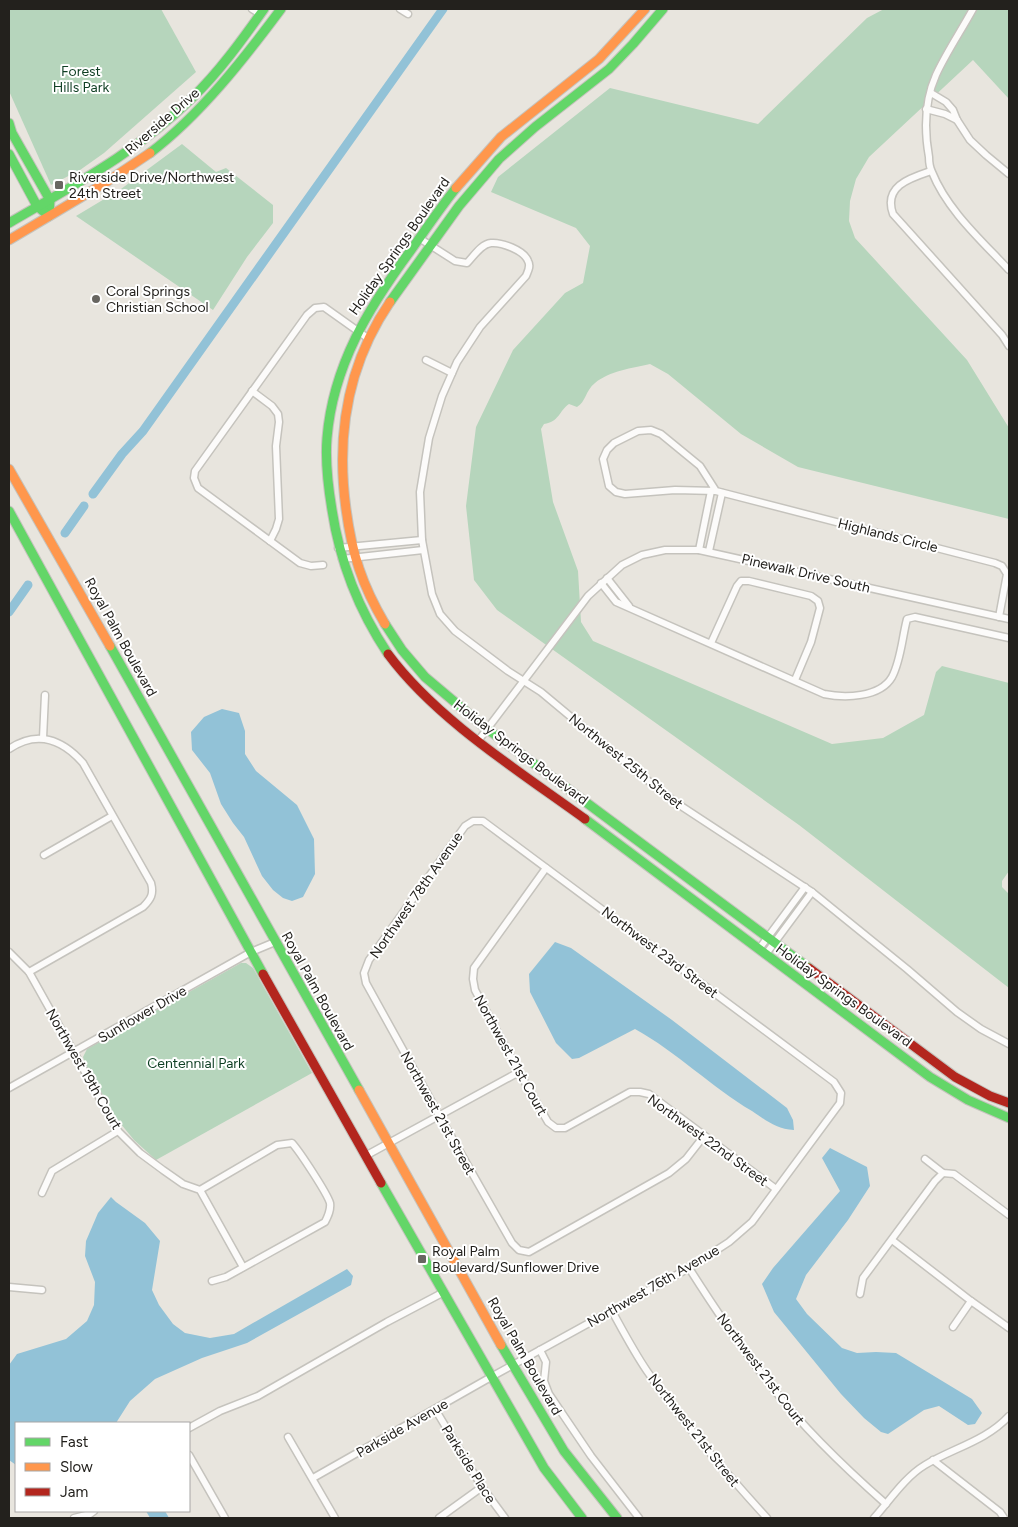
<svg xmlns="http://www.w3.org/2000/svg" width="1018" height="1527" font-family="Figtree,sans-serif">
  <rect width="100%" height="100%" fill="#e8e5de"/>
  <g fill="#b6d5bc">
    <path d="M9 9H161L196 72 104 153 80 170 51 185 9 91Z"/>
    <path d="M884 9H1009V99L973 60 869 157 856 179 850 201 849 221 855 238 967 360 1009 428V519L798 467 741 434 668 374 650 364C633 368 609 371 595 383 585 391 586 402 577 407L569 404C559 411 559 422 544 424L541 429 553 502 578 571 581 622 593 641 832 744 883 738 924 715 936 672 942 666 1009 683V871L1002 881V887L1009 894V988L799 825 497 610 474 580 466 506 476 427 513 350 565 293 583 283 590 246 576 228 491 192 498 177 610 88 758 124 867 18Z"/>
    <path d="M182 144 216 172 226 168 273 205V223L247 257 213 310 76 216 121 189Z"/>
    <path d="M241 963H246L253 968 312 1073 156 1160 134 1140 116 1118 85 1064 83 1057 87 1049Z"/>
  </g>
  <g fill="#92c2d7">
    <path d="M222 709 239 713 245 731V754L256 771 297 805 314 839 315 874 303 897 292 901 283 898 273 890 262 876 244 837 233 823 221 804 210 773 192 750 191 732 204 717Z"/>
    <path d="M555 942 571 948 672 1020 787 1108 793 1120 794 1130C776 1129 767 1121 752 1111 711 1087 677 1052 635 1029L579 1058 572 1059 556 1043 530 992 529 974Z"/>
    <path d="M830 1148 867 1167 870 1186 848 1220 806 1275 796 1299 807 1314 842 1348 857 1353 876 1352 896 1353 972 1399 982 1413 975 1424 968 1425 939 1406 924 1410 888 1434 881 1432 864 1418 841 1394 774 1312 762 1284 773 1268 840 1191 822 1158Z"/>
    <path d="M111 1197 116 1202 145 1223 160 1241 152 1290 159 1305 173 1324 185 1333 210 1338 234 1334 347 1269 353 1276 351 1285 247 1343 202 1358 155 1379 130 1401 116 1423H16V1465L9 1460V1365L17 1354 66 1339 87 1321 94 1305 95 1282 85 1256 86 1241 98 1213Z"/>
    <path d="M146 1511H165L169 1518H150Z"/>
  </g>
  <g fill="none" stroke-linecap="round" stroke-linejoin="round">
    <g stroke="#92c2d7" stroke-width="9">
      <path d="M93 494 122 454 143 431 443 9"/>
      <path d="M65 533 84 506"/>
      <path d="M9 612 28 585"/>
    </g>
    <g stroke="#c5c3bd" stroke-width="9">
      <g id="street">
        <path d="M252 9 260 14"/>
        <path d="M400 9 408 14"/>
        <path d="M973 9C961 31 946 53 936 75 924 102 924 129 929 157 929 162 930 168 932 172 947 210 982 241 1009 270"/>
        <path d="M931 93 946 102 953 110 957 120 970 140 986 155 1009 174"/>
        <path d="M926 109 945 114 957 120"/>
        <path d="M931 171C910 178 883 186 893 214L1002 335 1009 346"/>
        <path d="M419 238 455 261 467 263C474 256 481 244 491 243 501 242 524 250 528 261 531 266 528 271 526 276L480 327 457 362 442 396 429 438 420 492 422 540 432 594 440 614 455 631 508 671 541 692 637 772 678 804 812 892 907 969 957 1012 981 1029 1009 1044"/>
        <path d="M426 360 452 373"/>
        <path d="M252 391 272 406 278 414 279 422 276 446 279 519 276 529 270 541"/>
        <path d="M716 491 700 466 661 434 651 430 638 431 614 443 607 450 603 459 609 486 616 492 625 494 675 490 716 491 995 563 1002 566 1007 574 999 617"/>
        <path d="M338 548 422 540"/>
        <path d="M699 550 711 491"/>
        <path d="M709 551 722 493"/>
        <path d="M342 559 423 550"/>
        <path d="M323 565 311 566 300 563 198 488 194 478 195 471 307 315 315 308 324 307 369 339"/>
        <path d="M607 578 629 606"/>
        <path d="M601 583 616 602 824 694C844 698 880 698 892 677 901 660 902 638 907 619L915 617 1009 638"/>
        <path d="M711 643 737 586 741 581H749L811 596 818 601 820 608 811 642 795 680"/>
        <path d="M43 738 45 695"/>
        <path d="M478 741 588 596 622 565 642 555 665 550H699L1009 619"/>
        <path d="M9 749C37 730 62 739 83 763L151 883C154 894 151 899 143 907L29 972"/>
        <path d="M44 855 112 816"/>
        <path d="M546 868 474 968 473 979 475 990 519 1072 548 1122 556 1128H565L630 1092H640L649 1094 776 1189"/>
        <path d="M759 949 805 887"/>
        <path d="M9 952 29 972 118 1131 140 1153 163 1170 183 1184 200 1190 243 1267"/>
        <path d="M766 954 812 892"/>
        <path d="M9 1088 251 952 275 942"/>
        <path d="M367 1155 519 1072"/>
        <path d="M925 1159 943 1173 954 1174 1009 1215"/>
        <path d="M200 1190 277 1145 292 1143C300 1152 327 1193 330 1203 331 1210 328 1216 325 1222L226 1277 212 1281"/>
        <path d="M42 1193 52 1171 118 1131"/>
        <path d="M892 1240 971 1301 1009 1328"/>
        <path d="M689 1268C715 1309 742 1349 772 1387 805 1430 845 1468 886 1504"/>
        <path d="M9 1287 42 1290"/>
        <path d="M860 1294 863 1278 935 1181 943 1173"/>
        <path d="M612 1311C623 1331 634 1352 647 1371 683 1423 724 1471 767 1518"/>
        <path d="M953 1327 971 1301"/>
        <path d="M540 1350 546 1362 544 1381 549 1394 591 1456 639 1518"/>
        <path d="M435 1409 482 1487 505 1518"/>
        <path d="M189 1428 220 1411 258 1396 387 1322 444 1292"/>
        <path d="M288 1437 335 1518"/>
        <path d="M189 1455 225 1518"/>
        <path d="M933 1460 1000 1512 1004 1518"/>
        <path d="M313 1478 491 1377 689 1268 729 1242 752 1222 840 1103 841 1093 834 1082 483 821H473L465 826 369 960 364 973 366 983 439 1115 512 1243 519 1250 529 1252 669 1173 686 1159 704 1136"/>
        <path d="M74 1518 90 1514 94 1511"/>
        <path d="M439 1518 482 1487"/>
        <path d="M874 1518C890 1500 905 1477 925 1465 953 1448 986 1441 1009 1416"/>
      </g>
    </g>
    <g stroke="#c5c3bd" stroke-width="11">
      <g id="fast">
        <path d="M9 123 12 133 50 200 49 216"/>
        <path d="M150 153C200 115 243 60 281 9"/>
        <path d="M9 154 37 206 49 216"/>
        <path d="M9 223C74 185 137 152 192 98 219 72 242 40 264 9"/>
        <path d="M390 302 459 206 499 159 535 127 609 69 633 44 663 9"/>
        <path d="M9 511 263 974"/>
        <path d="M385 624 402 650 425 677 482 725 809 968"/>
        <path d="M110 646 359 1090"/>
        <path d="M388 654C358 609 340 563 332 510 328 486 325 462 327 438 333 365 369 307 411 250 426 229 440 208 456 188"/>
        <path d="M585 819 930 1077 968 1100 1009 1118"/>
        <path d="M381 1183 544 1468 582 1518"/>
        <path d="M501 1345 564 1451 617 1518"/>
      </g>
    </g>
    <g stroke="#c5c3bd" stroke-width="11">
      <g id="slow">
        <path d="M456 188 501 137 599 59 645 9"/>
        <path d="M9 240 105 183 150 153"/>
        <path d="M9 469 110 646"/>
        <path d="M385 624C362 585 352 554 346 509 336 435 347 365 390 302"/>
        <path d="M359 1090 501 1345"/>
      </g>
    </g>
    <g stroke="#c5c3bd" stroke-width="11">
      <g id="jam">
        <path d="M388 654C436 719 519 771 585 819"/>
        <path d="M809 968 955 1077 990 1096 1009 1103"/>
        <path d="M263 974 381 1183"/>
      </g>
    </g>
    <use href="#street" stroke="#fcfbfa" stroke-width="6"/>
    <use href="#fast" stroke="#63d668" stroke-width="9"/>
    <use href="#slow" stroke="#ff974d" stroke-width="9"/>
    <use href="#jam" stroke="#b3261e" stroke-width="9"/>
  </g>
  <g fill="#686661" stroke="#fff" stroke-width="2">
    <rect x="54" y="180" width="10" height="10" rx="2.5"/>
    <circle cx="96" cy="299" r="5"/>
    <rect x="417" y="1254" width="10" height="10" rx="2.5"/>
  </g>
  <g text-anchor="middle" stroke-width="4" stroke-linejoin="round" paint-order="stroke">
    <g font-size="14" fill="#0e3e23" stroke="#fff">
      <text x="81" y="76">Forest<tspan x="81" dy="16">Hills Park</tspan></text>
      <text x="196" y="1068">Centennial Park</text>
    </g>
    <g font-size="14" fill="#23211d" stroke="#fff">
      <text transform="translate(162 121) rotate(-41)" y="5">Riverside Drive</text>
      <text transform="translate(399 246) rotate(-55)" y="5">Holiday Springs Boulevard</text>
      <text transform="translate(888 535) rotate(14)" y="5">Highlands Circle</text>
      <text transform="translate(806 573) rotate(13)" y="5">Pinewalk Drive South</text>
      <text transform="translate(121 637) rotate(61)" y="5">Royal Palm Boulevard</text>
      <text transform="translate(521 752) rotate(37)" y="5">Holiday Springs Boulevard</text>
      <text transform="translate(626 761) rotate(39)" y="5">Northwest 25th Street</text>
      <text transform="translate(416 895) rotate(-55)" y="5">Northwest 78th Avenue</text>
      <text transform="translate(660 952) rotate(37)" y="5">Northwest 23rd Street</text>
      <text transform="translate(318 991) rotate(61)" y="5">Royal Palm Boulevard</text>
      <text transform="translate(844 995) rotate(36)" y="5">Holiday Springs Boulevard</text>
      <text transform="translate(142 1014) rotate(-30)" y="5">Sunflower Drive</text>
      <text transform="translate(511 1055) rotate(61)" y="5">Northwest 21st Court</text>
      <text transform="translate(84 1069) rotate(60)" y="5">Northwest 19th Court</text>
      <text transform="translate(438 1113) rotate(61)" y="5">Northwest 21st Street</text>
      <text transform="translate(708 1140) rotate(36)" y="5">Northwest 22nd Street</text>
      <text transform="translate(653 1286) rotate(-30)" y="5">Northwest 76th Avenue</text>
      <text transform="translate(525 1356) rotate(60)" y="5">Royal Palm Boulevard</text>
      <text transform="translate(761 1369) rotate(53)" y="5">Northwest 21st Court</text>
      <text transform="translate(402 1428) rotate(-30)" y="5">Parkside Avenue</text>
      <text transform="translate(694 1430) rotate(52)" y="5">Northwest 21st Street</text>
      <text transform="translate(469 1464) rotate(58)" y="5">Parkside Place</text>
    </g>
    <g font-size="14" fill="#23211d" stroke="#fff" text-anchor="start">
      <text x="69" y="182">Riverside Drive/Northwest<tspan x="69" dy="16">24th Street</tspan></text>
      <text x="106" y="296">Coral Springs<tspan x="106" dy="16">Christian School</tspan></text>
      <text x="432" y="1256">Royal Palm<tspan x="432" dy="16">Boulevard/Sunflower Drive</tspan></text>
    </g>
  </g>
  <rect width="1018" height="1527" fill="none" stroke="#23211d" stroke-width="20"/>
  <rect x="15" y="1422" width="175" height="90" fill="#ffffff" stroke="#a7a6a5"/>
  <rect x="25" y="1438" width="25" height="8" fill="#63d668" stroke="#a7a6a5"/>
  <text x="60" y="1447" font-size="15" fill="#23211d">Fast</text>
  <rect x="25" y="1463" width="25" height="8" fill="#ff974d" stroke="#a7a6a5"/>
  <text x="60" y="1472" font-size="15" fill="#23211d">Slow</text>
  <rect x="25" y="1488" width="25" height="8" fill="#b3261e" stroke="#a7a6a5"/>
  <text x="60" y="1497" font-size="15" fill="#23211d">Jam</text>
</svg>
